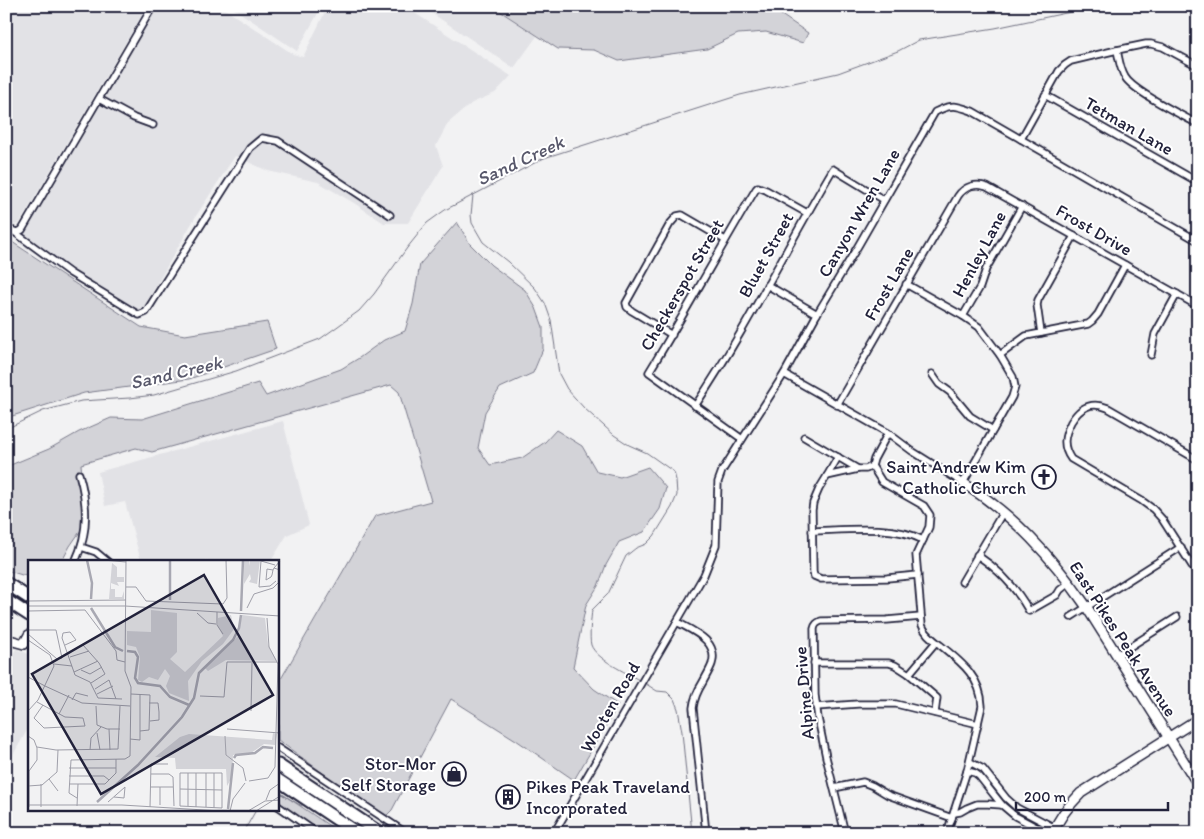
<svg xmlns="http://www.w3.org/2000/svg" width="1204" height="839" font-family="Itim,sans-serif">
  <rect width="100%" height="100%" fill="#f2f2f3"/>
  <filter id="ink" filterUnits="userSpaceOnUse"><feTurbulence type="fractalNoise" baseFrequency=".02" numOctaves="2"/><feDisplacementMap in="SourceGraphic" scale="10" xChannelSelector="R" yChannelSelector="G"/><feConvolveMatrix kernelMatrix="1 2 1 2 8 2 1 2 1" color-interpolation-filters="sRGB"/></filter>
  <g filter="url(#ink)">
    <g fill="#e2e2e6">
      <path d="M6 6H147L19 224 9 226 6 224V96L10 90 6 88Z"/>
      <path d="M153 6H220L293 54 303 57 328 6H404L511 76 495 93 472 103 448 123 436 146 443 166 408 223H384L354 203 318 182 268 171 235 156 196 216 139 315 18 243Z"/>
      <path d="M230 6H322L297 51Z"/>
      <path d="M421 6H492L537 36 514 68Z"/>
      <path d="M283 421 309 525 287 535 271 561H141L125 502 105 506 98 472Z"/>
      <path d="M16 649 29 654V727L6 767V665Z"/>
    </g>
    <g fill="#d3d3d8" stroke="#7a7a8a">
      <path d="M492 6H768L808 33 803 43 766 32 738 34 707 49 619 61 594 50 558 49Z"/>
      <path d="M457 222 470 244 491 265 525 290 536 308 543 327V349L533 373 500 388 485 412 478 448 490 465 522 458 545 442 556 430 582 446 597 472 620 477 648 467 666 488 660 509 644 532 619 542 606 565 598 586 586 605 573 667 594 689 618 705 574 780 516 740 451 699 392 810 384 818 278 740V684L375 516 431 501 399 392 391 385 152 452 136 448 81 464 86 523 70 546 62 561 29 562V574L22 575 6 570V468L8 466 49 449 79 432 111 418 142 419 258 383 266 396 341 369 359 358 384 340 405 331 413 304 420 264Z"/>
      <path d="M6 238 141 327 185 335 267 322 276 349 189 379 84 393 6 418Z"/>
      <path d="M278 791 340 833H320L278 804Z"/>
    </g>
    <g fill="none" stroke-linecap="round" stroke-linejoin="round">
      <g stroke="#727282" stroke-width="1">
        <path d="M473 195 471 215 472 223 483 242 508 262 535 288 545 303 551 320 559 374 567 389 584 408 614 435 629 445 647 453 674 472 676 480 677 495 672 507 654 536 646 544 636 548 626 556 608 594 592 610C591 618 589 638 591 645 596 659 627 673 639 680"/>
        <path d="M6 429 43 411 81 401 130 398 154 395 236 371 320 339 359 311 374 294 407 248 427 223 445 210 544 158 740 95 838 73 898 51 919 40 995 28 1099 6"/>
        <path d="M643 682 657 691 667 692 674 699 678 709 682 732 692 833"/>
        <path d="M278 792 302 806"/>
        <path d="M243 833 256 810"/>
      </g>
      <g stroke="#22223b" stroke-width="9">
        <g id="street">
          <path d="M838 6C843 9 846 10 851 6"/>
          <path d="M1117 50C1119 59 1120 69 1125 77 1133 91 1181 115 1198 124"/>
          <path d="M1045 95 1198 182"/>
          <path d="M99 99 134 118 153 125"/>
          <path d="M1021 139 1059 71 1065 65 1071 61 1117 50 1146 44H1151L1163 47 1198 66"/>
          <path d="M6 228 13 231 70 273 139 315 146 312 250 148 262 138 278 141 390 215"/>
          <path d="M13 231 18 232 22 230 153 6"/>
          <path d="M767 285 817 314"/>
          <path d="M963 316 980 287 986 269 1022 206"/>
          <path d="M1041 333 1037 305 1038 300 1074 236"/>
          <path d="M672 335 632 311 627 307 626 303 670 224 677 216 682 215 725 240"/>
          <path d="M1000 355 1026 336 1088 324 1092 321 1098 314 1125 265"/>
          <path d="M1151 355 1155 334 1177 294"/>
          <path d="M784 374 888 433 912 451 963 483 1012 397 1015 387 1013 377 1000 355 979 327 963 316 906 284"/>
          <path d="M932 374 939 384 950 392 970 416 993 430"/>
          <path d="M837 405 958 196C965 186 976 183 987 187L1198 306"/>
          <path d="M695 406C746 330 786 248 833 169L884 200"/>
          <path d="M804 437 858 469H866L872 466 882 482 924 506 930 515 929 527 916 555 922 625C925 634 933 639 940 645 961 662 981 677 982 706L967 771 947 833"/>
          <path d="M742 439 649 372C686 312 719 250 756 189L758 187 766 190 807 213"/>
          <path d="M838 457 827 476 819 489 813 503 812 510 813 572 814 576 821 579 887 578 918 575"/>
          <path d="M1198 460 1108 408C1091 401 1080 407 1071 422 1064 436 1062 446 1071 459L1142 501 1153 509 1162 519 1198 575"/>
          <path d="M872 466 874 459 888 433"/>
          <path d="M827 476 858 469"/>
          <path d="M812 531C845 530 893 524 923 540"/>
          <path d="M81 547 96 552 108 562"/>
          <path d="M977 555C998 569 1017 589 1029 611L1057 595 1060 590 1070 582"/>
          <path d="M75 562C89 533 88 504 79 474"/>
          <path d="M962 582 1003 512"/>
          <path d="M1071 617 1181 547"/>
          <path d="M677 622C693 631 719 641 712 664 710 670 706 676 703 682 698 690 694 698 693 708L706 833"/>
          <path d="M1117 655 1177 617"/>
          <path d="M814 663H889L895 665 909 674 937 698 935 713"/>
          <path d="M909 674 936 642"/>
          <path d="M816 707 858 704H896L978 724"/>
          <path d="M278 748 406 833"/>
          <path d="M970 762 983 769 1006 798 1017 808 1055 828"/>
          <path d="M967 771 975 773 979 776 1002 805"/>
          <path d="M834 788 863 782 873 786 888 795 952 818"/>
          <path d="M278 806 317 833"/>
          <path d="M954 813 960 812 967 808 977 804H988L1002 805 1015 816 1047 833"/>
          <path d="M554 833 704 575 716 545 718 482 722 471 784 374 817 314 858 246 935 112C951 104 955 105 972 111L1198 241"/>
          <path d="M845 833 826 757 818 718 815 695 814 629C815 624 817 623 821 621L887 620 921 617"/>
        </g>
      </g>
      <g stroke="#22223b" stroke-width="12">
        <g id="secondary">
          <path d="M963 483C1014 515 1052 557 1086 606L1198 784"/>
          <path d="M6 639 24 644 29 635"/>
          <path d="M1053 833C1059 817 1069 805 1081 793L1198 719"/>
        </g>
      </g>
      <g stroke="#22223b" stroke-width="15">
        <g id="highway">
          <path d="M6 583 29 598"/>
          <path d="M6 600 29 615"/>
          <path d="M278 765 380 833"/>
          <path d="M278 780 357 833"/>
        </g>
      </g>
      <use href="#street" stroke="#fff" stroke-width="5.5"/>
      <use href="#secondary" stroke="#fff" stroke-width="9"/>
      <use href="#highway" stroke="#fff" stroke-width="11"/>
    </g>
  </g>
  <defs>
    <g id="church-ring" transform="scale(1.25)"><circle r="9.5" fill="#fff" stroke="#22223b" stroke-width="1.5"/><path d="M-1.2-6h2.4v3.5h3.3v2.4h-3.3V6h-2.4V-.1h-3.3v-2.4h3.3Z" fill="#22223b"/></g>
    <g id="shop-ring" transform="scale(1.25)"><circle r="9.5" fill="#fff" stroke="#22223b" stroke-width="1.5"/><path d="M-5-2.5h2.3a2.7 3.5 0 0 1 5.4 0H5L5.5 6h-11ZM-1.5-2.5h3a1.5 2.3 0 0 0-3 0Z" fill="#22223b"/></g>
    <g id="building-ring" transform="scale(1.25)"><circle r="9.5" fill="#fff" stroke="#22223b" stroke-width="1.5"/><path d="M-4-6H4V6H1V3H-1V6H-4ZM-2.5-4.3h1.7v1.8h-1.7ZM.8-4.3h1.7v1.8H.8ZM-2.5-1h1.7V.8h-1.7ZM.8-1h1.7V.8H.8Z" fill="#22223b"/></g>
  </defs>
  <g fill-rule="evenodd">
    <use href="#church-ring" x="1044" y="477"/>
    <use href="#shop-ring" x="454" y="774"/>
    <use href="#building-ring" x="508" y="797"/>
  </g>
  <g text-anchor="middle" stroke-width="4" stroke-linejoin="round" paint-order="stroke">
    <g font-size="18" fill="#22223b" stroke="#fff">
      <text transform="translate(1129 126) rotate(30)" y="6">Tetman Lane</text>
      <text transform="translate(859 213) rotate(-60)" y="6">Canyon Wren Lane</text>
      <text transform="translate(1094 230) rotate(30)" y="6">Frost Drive</text>
      <text transform="translate(979 254) rotate(-62)" y="6">Henley Lane</text>
      <text transform="translate(766 255) rotate(-61)" y="6">Bluet Street</text>
      <text transform="translate(889 284) rotate(-60)" y="6">Frost Lane</text>
      <text transform="translate(682 285) rotate(-60)" y="6">Checkerspot Street</text>
      <text transform="translate(1123 639) rotate(57)" y="6">East Pikes Peak Avenue</text>
      <text transform="translate(804 693) rotate(-95)" y="6">Alpine Drive</text>
      <text transform="translate(610 707) rotate(-60)" y="6">Wooten Road</text>
    </g>
    <g font-size="18" fill="#22223b" stroke="#fff" text-anchor="end">
      <text x="1026" y="473">Saint Andrew Kim<tspan x="1026" dy="21">Catholic Church</tspan></text>
      <text x="436" y="770">Stor-Mor<tspan x="436" dy="21">Self Storage</tspan></text>
      <text x="526" y="793" text-anchor="start">Pikes Peak Traveland<tspan x="526" dy="21">Incorporated</tspan></text>
    </g>
    <g font-size="19" font-style="italic" fill="#58586b" stroke="#fff">
      <text transform="translate(520 160) rotate(-25)" y="7">Sand Creek</text>
      <text transform="translate(176 372) rotate(-13)" y="7">Sand Creek</text>
    </g>
  </g>
  <g transform="translate(28 560)">
    <rect width="251" height="251" fill="#f2f2f3"/>
    <path d="M216 0H221L222 6V0H232L229 24 221 22 223 19 222 14 216 24ZM84 3 89 7V17H96V22H89L91 26 83 23V29H87V37H94L96 31V39H81ZM123 50 149 53V92L142 99 157 112 195 76 190 67V58L203 55 206 69 195 84 174 101 160 121 161 141 141 133 138 126 142 116 137 109 130 120 121 117 114 122 110 120 112 97 108 87 99 85V71L123 72ZM214 55 237 58 240 84 249 101 198 100 180 111 177 108 210 76ZM245 173 249 174 247 185 236 184 223 193 205 195 204 217 199 226 198 209H148L147 198 127 197 152 177 161 174 244 180Z" fill="#d3d3d8"/>
    <path fill="none" stroke="#a8a8b2" stroke-width="2.5" d="M59 0 64 23 63 39M142 40V0M63 48 87 87 95 91M213 51 215 0M99 91 107 92 110 97 107 118 110 123 132 126 142 137 161 145M206 198 208 195 227 193 235 187 245 188M69 242 110 205 154 157 166 138 171 113 205 80 211 68 213 55M200 249 205 203"/>
    <path fill="none" stroke="#9f9fa9" stroke-width="1" d="M75 0 98 2M252 1 246 8 252 10M247 5 233 1 231 27 242 26 248 21M245 10 239 9 238 20 243 17 244 15 245 10 246 8M98 27H108L118 41 195 44 199 38 198 0M0 41 98 40M0 46H97L252 56M219 48 226 34 245 28 252 21M0 51 57 50 88 91 89 100 97 102M189 52V65L195 74M169 53 180 63 188 64M0 70H28L34 98 29 99 0 74M0 80 22 95 26 106 10 140 0 151M37 85 48 80 42 72 35 73 34 78 47 115 62 122 70 138 94 139M41 92 55 85 71 103 77 114 63 123M42 97 61 91M26 104 44 106M53 110 62 114 74 107M46 112 70 101M0 117 17 126M17 126 54 143 102 146M67 129 81 120 88 139M69 134 85 126M103 134 122 135 121 170 112 171M172 136 196 137 199 102H249M44 140 48 133 60 136M9 142 37 157 55 158 57 166 16 168 6 158 15 145M121 143H130L131 152V160L122 161M68 146 69 165 79 169H92M223 151 224 103M31 154 41 135M81 169 82 190M199 169 252 173M69 173 72 190M0 176 6 180 9 188V200L1 211V247M197 176 198 195 215 208 218 221M102 179 112 180V134M9 187 28 190 90 189 92 146M62 190 63 178 73 167M41 208H88M152 213H194V248L152 246ZM123 214H141L145 217 146 246M41 216H76L81 220M21 219 30 231M221 221 240 218 247 207 250 104 241 87 239 58M13 224V247M41 224H77L88 213V199M0 226 14 225 29 212 30 190M122 227H145M152 229 194 230M86 237 96 238 97 227M49 238 41 233 43 200 97 199 102 196 103 127 97 111 98 0M238 240 242 230 252 223M80 242 97 227M0 245H94L193 251M132 245V227M49 246 50 224M160 246V213M122 247 123 204H140M168 247V213M178 247V213M186 248V213M202 251 205 239 217 223M220 251 237 241 252 240M228 251 252 236"/>
    <path fill="#22223b" fill-opacity="0.15" stroke="#22223b" stroke-width="2.5" d="M176 15 245 135 73 234 4 114Z"/>
    <rect width="251" height="251" fill="none" stroke="#22223b" stroke-width="2.5"/>
  </g>
  <rect width="1204" height="839" fill="none" stroke="#fff" stroke-width="25"/>
  <rect x="12" y="12" width="1179" height="814" fill="none" stroke="#22223b" stroke-width="2" filter="url(#ink)"/>
  <path d="M1016 802v8h152v-8" fill="none" stroke="#22223b" stroke-width="2.5"/>
  <text x="1024" y="802" font-size="15" fill="#22223b" stroke="#ffffff" stroke-width="4" paint-order="stroke">200 m</text>
</svg>
